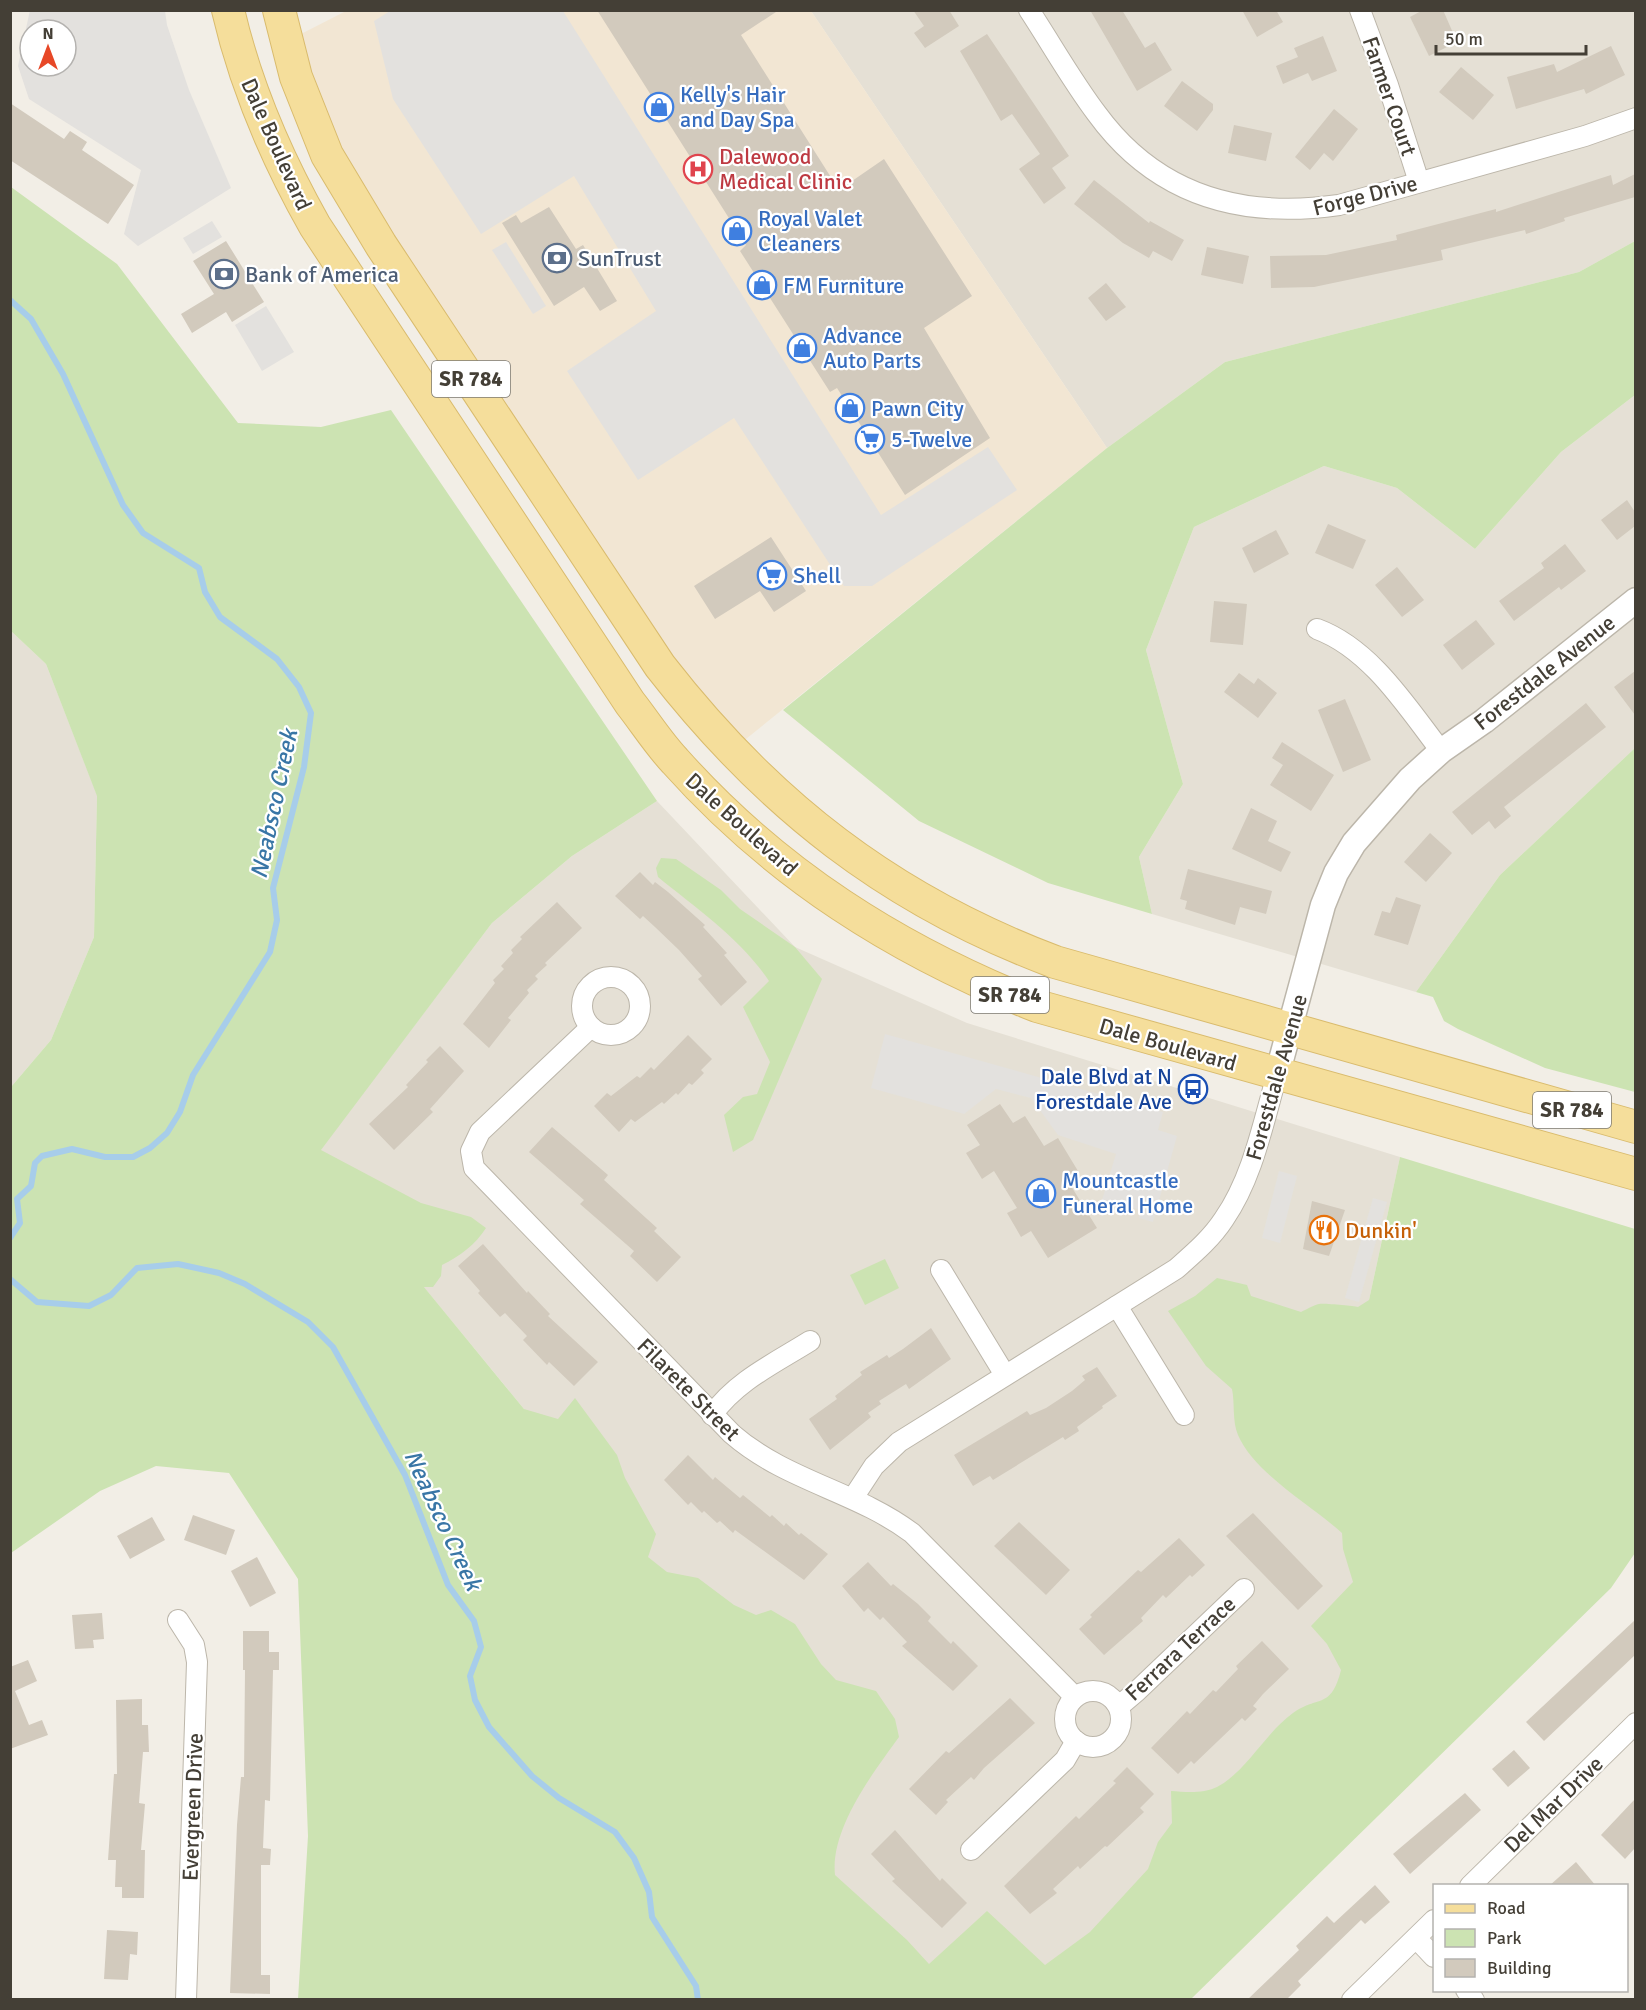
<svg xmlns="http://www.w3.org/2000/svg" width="1646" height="2010" font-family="Signika,sans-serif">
  <rect width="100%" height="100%" fill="#f2eee6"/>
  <g fill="#e5e0d5">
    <path d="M811 11H1635V241L1579 272 1225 362 1107 448Z"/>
    <path d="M1635 395V748L1500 875 1416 992 1152 914 1139 857 1183 784 1146 650 1194 527 1324 466 1397 488 1475 549 1561 452Z"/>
    <path d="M11 631 46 664 97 795 94 937 51 1040 11 1087Z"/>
    <path d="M657 801 795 947 967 1023 1400 1157 1369 1300 1366 1566 1352 1698 1036 1999H953L794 1850 640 1550 423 1286 320 1150 492 923 572 856Z"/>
  </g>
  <path fill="#f2e6d3" d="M346 11H811L1107 448 731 751 327 155 285 38 301 34Z"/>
  <g fill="#cce3b2">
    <path d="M11 187 117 264 238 423 321 427 391 410 657 801 572 856 492 923 321 1150 421 1203 471 1217 486 1228C476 1244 459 1257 442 1265L441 1276 433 1287H424L524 1409 558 1419 575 1398 617 1455 625 1478 656 1534 648 1557 667 1572 698 1578 734 1605 756 1615 771 1610 795 1624 821 1664 836 1680 876 1691 895 1719 899 1737C873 1773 830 1829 835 1875L907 1940 929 1964 987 1911 1045 1965 1090 1932 1148 1869 1158 1842 1172 1823 1171 1791C1185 1792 1203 1794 1217 1787 1246 1772 1266 1732 1293 1713 1318 1695 1331 1710 1341 1670L1327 1644 1311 1626 1353 1582 1343 1549 1342 1533C1311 1505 1254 1473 1238 1435 1232 1421 1235 1403 1232 1389L1206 1366 1168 1311 1195 1296 1217 1278 1247 1285 1251 1296 1301 1312C1307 1309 1314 1305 1319 1304 1324 1303 1353 1306 1358 1307L1369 1300 1400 1157 1635 1229V1553L1611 1588 1191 1999H298L308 1836 298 1579 229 1473 156 1466 100 1491 11 1553V1087L51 1040 94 937 97 796 46 664 11 631Z"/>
    <path d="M1635 241V395L1561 452 1475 549 1397 488 1324 466 1194 527 1146 650 1183 784 1139 857 1152 914 1048 883 919 821 783 710 1107 448 1225 362 1579 272Z"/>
    <path d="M1635 748V1092L1545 1068 1458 1029 1444 1021 1433 997 1416 992 1500 875Z"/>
    <path d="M661 858 676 859 721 890 740 909 795 947 822 979 753 1140 733 1152 724 1115 743 1097 757 1094 770 1062 743 1007 769 981C741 939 697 909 658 877L656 868Z"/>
    <path d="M885 1259 899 1288 865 1305 850 1275Z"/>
  </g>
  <g fill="#e3e1de" fill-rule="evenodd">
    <path d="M30 10 165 11 167 25 189 90 231 188 138 246 124 234 141 170 29 99 18 66ZM30 30H66V66H30Z"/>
    <path d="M390 11H563L881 515 988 447 1017 490 872 586H844L734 418 638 480 567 371 656 311 574 176 481 234 393 99 374 21Z"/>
    <path d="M212 221 222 237 193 254 183 238Z"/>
    <path d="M506 242 546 306 533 314 492 250Z"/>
    <path d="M266 306 294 352 262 371 235 325Z"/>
    <path d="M885 1034 1163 1112 1158 1130 1177 1136 1153 1222 1139 1218 1141 1210 1102 1200 1116 1154 1058 1135 1031 1098 996 1089 964 1114 871 1088Z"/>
    <path d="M1279 1171 1297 1176 1280 1243 1262 1238Z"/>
    <path d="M1373 1198 1387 1202 1359 1302 1345 1298Z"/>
  </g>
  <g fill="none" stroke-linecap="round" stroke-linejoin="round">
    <g stroke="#a7cdea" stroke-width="6">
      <path d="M10 300 31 319 63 374 123 505 143 533 199 568 205 592 220 617 277 659 299 687 311 713 304 767 273 888 277 920 270 952 193 1075 180 1112 167 1133 150 1148 133 1157H105L72 1149 42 1156 35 1163 31 1186 17 1199 20 1223 10 1238"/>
      <path d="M10 1279 37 1302 89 1306 111 1295 137 1268 178 1264 219 1273 245 1284 308 1322 333 1347 405 1475 448 1585 474 1621 481 1647 470 1676 475 1700 489 1727 532 1776 559 1798 615 1832 634 1858 649 1892 652 1917 696 1986 698 2000"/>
    </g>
  </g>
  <g fill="#d2cabd">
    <path d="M597 10H779L741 35 839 190 884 159 972 296 924 328 990 438 905 495 837 388 830 392 740 251 746 245Z"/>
    <path d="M913 10H949L959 26 925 48 914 33 924 26Z"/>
    <path d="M1090 10H1122L1145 48 1155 42 1172 70 1137 91Z"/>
    <path d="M1242 10H1276L1283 22 1257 37Z"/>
    <path d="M1423 10H1443L1457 42 1429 56 1410 17Z"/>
    <path d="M987 34 1069 156 1052 168 1066 188 1044 204 1019 169 1040 154 1012 114 1001 121 960 51Z"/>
    <path d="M1323 36 1337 71 1312 81 1308 73 1283 84 1276 66 1298 57 1294 48Z"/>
    <path d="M1611 46 1625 75 1586 94 1584 89 1516 109 1507 77 1554 64 1557 72Z"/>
    <path d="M1461 67 1494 95 1473 120 1439 92Z"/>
    <path d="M1182 81 1213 104V110L1197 131 1164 106Z"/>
    <path d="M10 103 64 139 70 131 87 142 82 150 134 185 108 224 10 160Z"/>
    <path d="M1334 109 1358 129 1333 161 1324 153 1310 170 1295 157Z"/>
    <path d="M1234 125 1272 133 1266 161 1228 153Z"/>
    <path d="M1635 174V197L1564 218 1565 221 1526 234 1525 230 1441 250 1443 260 1314 287 1271 288 1270 256 1326 255 1397 240 1396 235 1496 209V212L1611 175 1613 185Z"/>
    <path d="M1094 180 1149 223 1150 221 1184 240 1172 261 1153 251 1149 258 1123 243 1074 204Z"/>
    <path d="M549 207 576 249 583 245 617 301 600 311 584 287 554 306 502 223 516 215 521 223Z"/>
    <path d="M226 241 264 302 232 322 226 312 192 333 181 314 214 294 193 261Z"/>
    <path d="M1207 247 1249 256 1243 284 1201 275Z"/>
    <path d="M1106 283 1126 307 1106 321 1088 298Z"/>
    <path d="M1627 500 1635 512V526L1617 540 1601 520Z"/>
    <path d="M1328 524 1366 540 1353 569 1315 553Z"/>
    <path d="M1276 530 1289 554 1254 573 1242 548Z"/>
    <path d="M771 537 806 591 774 612 760 591 715 619 694 586Z"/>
    <path d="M1565 544 1586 571 1561 590 1559 587 1514 621 1499 601 1544 568 1541 563Z"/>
    <path d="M1397 567 1424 600 1402 617 1375 585Z"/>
    <path d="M1214 601 1247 604 1243 645 1210 642Z"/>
    <path d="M1476 620 1495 644 1462 670 1443 645Z"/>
    <path d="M1635 671V715L1614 687Z"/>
    <path d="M1239 673 1254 684 1258 678 1277 693 1258 718 1224 692Z"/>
    <path d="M1345 699 1371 760 1343 772 1318 710Z"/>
    <path d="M1586 703 1606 727 1504 807 1511 816 1495 829 1489 821 1472 835 1452 812Z"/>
    <path d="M1282 742 1334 775 1311 811 1270 785 1283 765 1272 758Z"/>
    <path d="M1251 808 1277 821 1268 841 1291 852 1281 872 1232 849Z"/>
    <path d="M1430 833 1452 853 1426 882 1404 862Z"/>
    <path d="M1188 869 1272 891 1266 914 1240 907 1235 925 1185 909 1187 901 1180 899Z"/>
    <path d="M640 872 653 885 655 882 668 892 705 925 703 927 727 953 724 955 747 982 721 1006 698 979 702 976 679 950 655 927 643 916 640 919 615 896Z"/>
    <path d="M1396 897 1421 905 1408 945 1374 935 1382 911 1390 913Z"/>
    <path d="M557 902 582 928 545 963 547 965 535 976 538 979 527 990 529 993 508 1018 511 1020 489 1048 463 1024 495 983 493 980 504 969 501 966 513 953 511 950 522 939 520 937Z"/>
    <path d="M688 1035 712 1059 701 1070 704 1073 692 1085 689 1083 678 1095 676 1093 664 1104 662 1102 635 1122 631 1119 619 1132 594 1106 607 1093 611 1096 637 1076 640 1078 651 1067 654 1070Z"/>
    <path d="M440 1046 464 1071 430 1109 433 1112 394 1150 369 1124 408 1087 406 1085 428 1062 426 1060Z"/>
    <path d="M1000 1104 1013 1123 1025 1116 1044 1146 1058 1138 1078 1171 1066 1178 1097 1228 1048 1258 1031 1231 1021 1237 1007 1213 1017 1208 994 1171 982 1179 966 1153 980 1145 967 1125Z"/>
    <path d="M552 1127 608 1175 604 1180 657 1228 654 1231 681 1257 657 1282 630 1256 634 1251 580 1204 584 1200 529 1152Z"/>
    <path d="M1312 1201 1345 1210 1329 1256 1303 1249Z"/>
    <path d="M483 1244 527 1293 528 1291 550 1314 548 1316 598 1362 574 1386 549 1362 547 1365 523 1340 527 1336 505 1313 500 1317 478 1293 480 1291 458 1266Z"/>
    <path d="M931 1328 951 1359 909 1389 906 1384 879 1401 881 1404 868 1413 871 1417 830 1450 809 1419 837 1399 835 1396 862 1375 860 1372 887 1355 889 1358 903 1349Z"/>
    <path d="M1097 1367 1117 1396 1102 1406 1103 1408 1077 1427 1079 1431 1065 1440 1063 1437 993 1480 990 1476 973 1486 954 1455 1027 1411 1030 1415 1046 1408 1072 1391 1085 1380 1082 1376Z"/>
    <path d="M688 1455 713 1480 715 1477 740 1498 743 1495 770 1517 772 1515 784 1526 786 1523 799 1535 801 1533 828 1554 804 1580 735 1530 733 1533 720 1521 717 1523 704 1511 702 1513 691 1502 688 1505 664 1480Z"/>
    <path d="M1253 1513 1323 1586 1298 1610 1226 1536Z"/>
    <path d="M193 1515 235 1530 226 1555 184 1540Z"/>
    <path d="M152 1517 165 1540 130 1559 117 1536Z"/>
    <path d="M1019 1522 1070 1570 1046 1595 994 1546Z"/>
    <path d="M1179 1538 1205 1565 1192 1577 1190 1575 1166 1598 1163 1595 1141 1618 1143 1621 1104 1655 1079 1629 1092 1617 1090 1615 1138 1570 1141 1572Z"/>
    <path d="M257 1557 276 1593 250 1607 231 1571Z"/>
    <path d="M868 1562 891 1586 893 1584 918 1604 931 1617 928 1621 951 1644 953 1641 978 1666 953 1691 902 1646 907 1642 883 1617 880 1620 868 1608 864 1612 842 1586Z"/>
    <path d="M102 1613 104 1639 93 1640 94 1648 75 1649 72 1615Z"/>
    <path d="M1635 1620V1655L1544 1741 1526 1722Z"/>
    <path d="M243 1631H269V1652H279V1670H273L270 1801 265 1800 263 1848 271 1849 270 1865H261V1975H270V1994L230 1993 237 1825 241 1777H244L245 1670H243Z"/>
    <path d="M1262 1641 1289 1669 1263 1694 1253 1706 1257 1709 1245 1721 1242 1718 1194 1764 1191 1761 1178 1774 1151 1748 1187 1711 1190 1714 1213 1690 1216 1692 1238 1669 1236 1666Z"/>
    <path d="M28 1660 37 1681 15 1691 29 1725 42 1720 48 1735 10 1749V1667Z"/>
    <path d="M1010 1698 1035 1723 984 1768 974 1780 971 1777 946 1800 948 1802 936 1815 909 1789 946 1751 949 1753Z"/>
    <path d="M142 1699V1725H148L149 1752H143L139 1803 145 1804 141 1850H145L144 1898H122V1887H115L116 1860H108L114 1774H117L116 1700Z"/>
    <path d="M1514 1750 1530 1768 1508 1787 1492 1769Z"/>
    <path d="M1127 1767 1154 1794 1140 1808 1144 1812 1107 1847 1105 1846 1080 1869 1078 1866 1053 1889 1057 1893 1030 1914 1004 1886 1076 1816 1079 1819 1116 1783 1113 1781Z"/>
    <path d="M1465 1793 1481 1810 1410 1874 1393 1854Z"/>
    <path d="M1635 1799V1848L1625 1859 1601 1835Z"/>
    <path d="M895 1830 940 1881 942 1878 967 1903 942 1928 892 1881 895 1879 871 1854Z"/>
    <path d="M1576 1862 1596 1886H1549Z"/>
    <path d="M1375 1885 1390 1902 1365 1924 1361 1920 1298 1981 1301 1985 1286 2000H1247L1299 1950 1296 1946 1327 1916 1334 1923Z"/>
    <path d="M107 1930 138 1932 137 1955 130 1954 128 1980 104 1979Z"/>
  </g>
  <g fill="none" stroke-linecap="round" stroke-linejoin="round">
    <g stroke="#bcb6aa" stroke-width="22">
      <g id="minor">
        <path d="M1029 10C1052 45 1072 81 1097 114 1157 196 1242 219 1339 205L1585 136 1636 118"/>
        <path d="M1360 10 1388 85 1419 182"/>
        <path d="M1317 629C1371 649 1407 707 1441 751"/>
        <circle cx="611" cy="1006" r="29"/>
        <path d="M591 1027 480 1132 471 1151 474 1168 732 1434C786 1481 856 1491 912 1533L1075 1697"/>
        <path d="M941 1270 1005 1375"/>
        <path d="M1117 1306 1184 1415"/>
        <path d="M712 1415C736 1381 775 1363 810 1341"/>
        <path d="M853 1498 874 1466 899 1442 1176 1269C1193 1254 1211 1239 1224 1219 1253 1177 1263 1123 1277 1075"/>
        <path d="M178 1620 194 1645 197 1662 186 2000"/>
        <circle cx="1093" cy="1719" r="28"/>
        <path d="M1116 1703 1124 1702 1137 1691 1244 1589"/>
        <path d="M971 1850 1065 1760 1076 1741"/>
        <path d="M1470 1886 1636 1723"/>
        <path d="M1416 1938 1434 1957"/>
        <path d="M1466 1990 1474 2000"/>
        <path d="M1352 2000 1434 1920"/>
      </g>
    </g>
    <g stroke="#bcb6aa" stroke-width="27">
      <path id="tertiary" d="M1277 1075 1323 905 1336 873 1354 843 1410 779 1441 751 1484 721 1636 600"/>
    </g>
    <g stroke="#d9bb6d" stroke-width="34">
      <g id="primary">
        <path d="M228 10C246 88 276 157 315 226L630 703C645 722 658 743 675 761 776 874 896 950 1037 1006L1636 1174"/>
        <path d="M279 10 296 77 327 155 381 245 660 666C768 805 890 900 1055 962L1636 1127"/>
      </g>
    </g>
    <use href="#minor" stroke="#fff" stroke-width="20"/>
    <use href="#tertiary" stroke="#fff" stroke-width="24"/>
    <use href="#primary" stroke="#f5de9b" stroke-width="32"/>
  </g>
  <defs>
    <g id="shop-ring" transform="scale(1.5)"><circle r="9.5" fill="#fff" stroke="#3f7fe0" stroke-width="1.5"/><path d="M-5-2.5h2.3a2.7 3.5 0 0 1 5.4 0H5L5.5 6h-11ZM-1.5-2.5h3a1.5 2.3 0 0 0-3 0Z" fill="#3f7fe0"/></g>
    <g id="hospital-ring" transform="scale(1.5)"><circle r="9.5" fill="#fff" stroke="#e0444e" stroke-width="1.5"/><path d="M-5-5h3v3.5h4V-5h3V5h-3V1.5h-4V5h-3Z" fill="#e0444e"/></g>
    <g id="bank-ring" transform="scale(1.5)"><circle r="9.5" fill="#fff" stroke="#5c6f8a" stroke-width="1.5"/><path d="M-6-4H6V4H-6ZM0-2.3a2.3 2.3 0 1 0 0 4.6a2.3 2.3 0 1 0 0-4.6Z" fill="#5c6f8a"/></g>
    <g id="supermarket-ring" transform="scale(1.5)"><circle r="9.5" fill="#fff" stroke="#3f7fe0" stroke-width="1.5"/><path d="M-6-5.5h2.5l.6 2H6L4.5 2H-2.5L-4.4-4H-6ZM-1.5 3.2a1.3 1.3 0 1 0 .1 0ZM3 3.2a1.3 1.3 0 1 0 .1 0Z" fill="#3f7fe0"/></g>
    <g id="bus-ring" transform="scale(1.5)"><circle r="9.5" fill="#fff" stroke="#1a4fb4" stroke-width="1.5"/><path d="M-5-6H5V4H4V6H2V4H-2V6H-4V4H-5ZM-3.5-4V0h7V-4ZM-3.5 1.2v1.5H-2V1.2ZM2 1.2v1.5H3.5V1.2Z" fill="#1a4fb4"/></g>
    <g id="restaurant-ring" transform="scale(1.5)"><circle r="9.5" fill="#fff" stroke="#e8710a" stroke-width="1.5"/><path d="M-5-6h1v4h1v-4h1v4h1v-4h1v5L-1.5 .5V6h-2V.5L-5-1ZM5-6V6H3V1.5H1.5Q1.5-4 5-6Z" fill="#e8710a"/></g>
  </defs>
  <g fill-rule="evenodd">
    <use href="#shop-ring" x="659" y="107"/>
    <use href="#hospital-ring" x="698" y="169"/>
    <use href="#shop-ring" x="737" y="231"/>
    <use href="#bank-ring" x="557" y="258"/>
    <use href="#bank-ring" x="224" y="274"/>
    <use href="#shop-ring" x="762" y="285"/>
    <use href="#shop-ring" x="802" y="348"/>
    <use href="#shop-ring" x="850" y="408"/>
    <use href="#supermarket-ring" x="870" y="439"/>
    <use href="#supermarket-ring" x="772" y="575"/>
    <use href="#bus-ring" x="1193" y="1089"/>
    <use href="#shop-ring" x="1041" y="1193"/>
    <use href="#restaurant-ring" x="1324" y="1230"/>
  </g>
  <g text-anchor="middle" stroke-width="4.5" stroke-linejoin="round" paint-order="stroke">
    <g fill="#fff" stroke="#7c7972" stroke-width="1.5">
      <rect x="432" y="361" width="78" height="36" rx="4.5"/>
      <rect x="971" y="977" width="78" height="36" rx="4.5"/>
      <rect x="1533" y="1092" width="78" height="36" rx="4.5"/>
    </g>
    <g font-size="21" font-weight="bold" fill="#443f36">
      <text x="471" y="386">SR 784</text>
      <text x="1010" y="1002">SR 784</text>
      <text x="1572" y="1117">SR 784</text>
    </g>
    <g font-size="22" fill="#366cbe" stroke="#fff" text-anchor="start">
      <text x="680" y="102">Kelly's Hair<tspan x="680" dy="25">and Day Spa</tspan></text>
      <text x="758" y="226">Royal Valet<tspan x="758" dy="25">Cleaners</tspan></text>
      <text x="783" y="293">FM Furniture</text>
      <text x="823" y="343">Advance<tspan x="823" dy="25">Auto Parts</tspan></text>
      <text x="871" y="416">Pawn City</text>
      <text x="891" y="447">5-Twelve</text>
      <text x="793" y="583">Shell</text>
      <text x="1062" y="1188">Mountcastle<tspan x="1062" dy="25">Funeral Home</tspan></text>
    </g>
    <g font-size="22" fill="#443f36" stroke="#fff">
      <text transform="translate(1390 96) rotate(71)" y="8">Farmer Court</text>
      <text transform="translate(277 144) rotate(66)" y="8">Dale Boulevard</text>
      <text transform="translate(1365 195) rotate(-14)" y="8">Forge Drive</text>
      <text transform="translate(1544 672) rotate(-38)" y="8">Forestdale Avenue</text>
      <text transform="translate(742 824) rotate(42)" y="8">Dale Boulevard</text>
      <text transform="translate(1168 1044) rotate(16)" y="8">Dale Boulevard</text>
      <text transform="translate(1276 1077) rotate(-74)" y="8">Forestdale Avenue</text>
      <text transform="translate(689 1389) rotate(45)" y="8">Filarete Street</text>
      <text transform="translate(1180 1648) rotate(-43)" y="8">Ferrara Terrace</text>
      <text transform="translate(1553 1804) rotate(-44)" y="8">Del Mar Drive</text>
      <text transform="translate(192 1807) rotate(-88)" y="8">Evergreen Drive</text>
    </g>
    <g font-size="22" fill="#be3a42" stroke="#fff" text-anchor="start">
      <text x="719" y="164">Dalewood<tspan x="719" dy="25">Medical Clinic</tspan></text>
    </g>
    <g font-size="22" fill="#4e5e75" stroke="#fff" text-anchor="start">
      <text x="578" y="266">SunTrust</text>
      <text x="245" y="282">Bank of America</text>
    </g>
    <g font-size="22" fill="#164399" stroke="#fff" text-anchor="end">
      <text x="1172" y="1084">Dale Blvd at N<tspan x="1172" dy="25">Forestdale Ave</tspan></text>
    </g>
    <g font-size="22" fill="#c56008" stroke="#fff" text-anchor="start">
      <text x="1345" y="1238">Dunkin'</text>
    </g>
    <g font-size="24" font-style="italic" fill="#3976a6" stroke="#fff">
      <text transform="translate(274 804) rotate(-78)" y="8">Neabsco Creek</text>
      <text transform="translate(443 1520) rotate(65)" y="8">Neabsco Creek</text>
    </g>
  </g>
  <rect width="1646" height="2010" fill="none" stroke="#443f36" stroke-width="24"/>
  <rect x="1433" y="1884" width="195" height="108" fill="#ffffff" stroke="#b4b2af" stroke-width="1.5"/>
  <rect x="1445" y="1904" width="30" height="9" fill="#f5de9b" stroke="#b4b2af" stroke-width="1.5"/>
  <text x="1487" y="1914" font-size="18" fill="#443f36">Road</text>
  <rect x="1445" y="1929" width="30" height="18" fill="#cce3b2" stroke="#b4b2af" stroke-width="1.5"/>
  <text x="1487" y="1944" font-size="18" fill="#443f36">Park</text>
  <rect x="1445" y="1959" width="30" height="18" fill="#d2cabd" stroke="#b4b2af" stroke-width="1.5"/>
  <text x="1487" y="1974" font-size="18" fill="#443f36">Building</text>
  <g transform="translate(48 48)"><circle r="28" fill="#ffffff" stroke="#b4b2af" stroke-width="1.5"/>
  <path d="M0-4.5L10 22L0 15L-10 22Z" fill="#e74827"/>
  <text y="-9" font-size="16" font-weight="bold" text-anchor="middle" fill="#443f36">N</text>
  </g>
  <path d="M1436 45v9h150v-9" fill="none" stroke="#443f36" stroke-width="3"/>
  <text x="1445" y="45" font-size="18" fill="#443f36" stroke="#ffffff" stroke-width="4.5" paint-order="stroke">50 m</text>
</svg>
